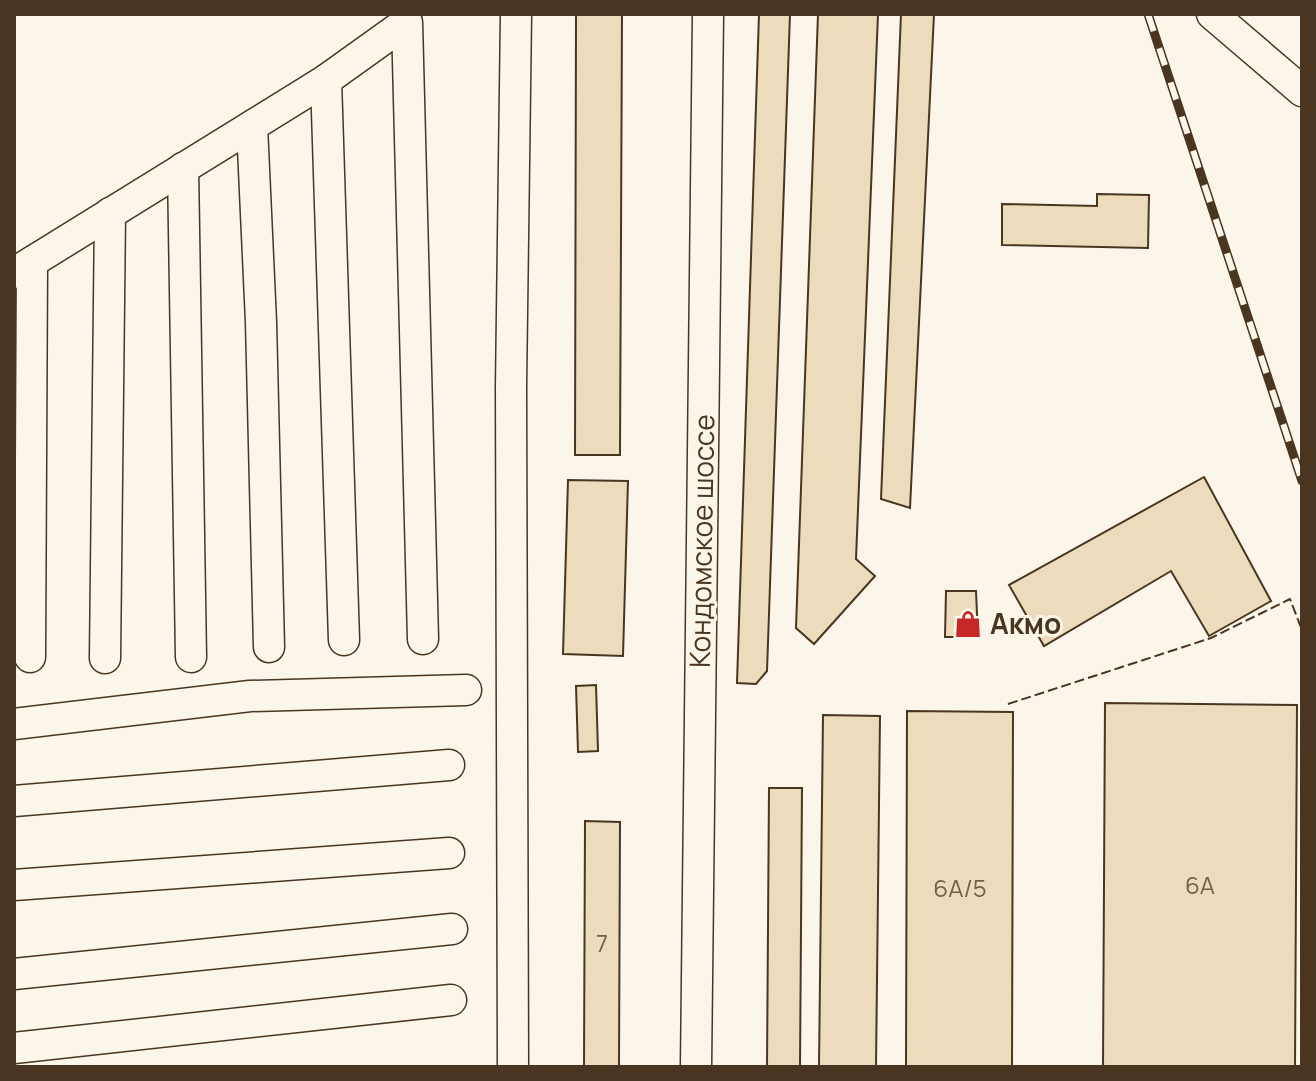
<svg xmlns="http://www.w3.org/2000/svg" width="1316" height="1081" font-family="Manrope,sans-serif">
  <rect width="100%" height="100%" fill="#fbf6e9"/>
  <g fill="#ecdcbc" stroke="#4a3520" stroke-width="2">
    <path d="M576 14H622L620 455H575Z"/>
    <path d="M759 14H790L767 671 756 684 737 683Z"/>
    <path d="M818 14H878L856 559 875 576 814 644 796 628Z"/>
    <path d="M901 14H934L910 508 881 499Z"/>
    <path d="M1097 194 1149 195 1148 248 1002 245V204L1097 206Z"/>
    <path d="M1204 477 1271 601 1209 636 1171 571 1044 646 1009 585Z"/>
    <path d="M568 480 628 481 623 656 563 654Z"/>
    <path d="M946 591H976L978 637H945Z"/>
    <path d="M596 685 598 751 578 752 576 686Z"/>
    <path d="M1105 703 1297 705 1295 1067H1103Z"/>
    <path d="M907 711 1013 712 1012 1067H906Z"/>
    <path d="M823 715 880 716 876 1067H819Z"/>
    <path d="M769 788H802L800 1067H767Z"/>
    <path d="M585 821 620 822 619 1067H584Z"/>
  </g>
  <g fill="none" stroke-linecap="round" stroke-linejoin="round">
    <g stroke="#4a3520" stroke-width="33">
      <g id="minor">
        <path d="M1212 14 1302 91"/>
        <path d="M326 80 344 640"/>
        <path d="M252 126 261 322 269 647"/>
        <path d="M183 168 191 657"/>
        <path d="M14 273 326 80 407 22 423 639"/>
        <path d="M30 657 32 262"/>
        <path d="M105 658 110 213"/>
        <path d="M14 724 250 696 466 690"/>
        <path d="M14 801 449 765"/>
        <path d="M14 885 449 853"/>
        <path d="M14 974 452 929"/>
        <path d="M14 1048 451 1000"/>
        <path d="M513 1067 511 387 516 14"/>
        <path d="M696 1067 708 14"/>
      </g>
    </g>
    <use href="#minor" stroke="#fbf6e9" stroke-width="30"/>
    <g stroke="#4a3520" stroke-width="9">
      <path id="rail" d="M1148 14 1302 481"/>
    </g>
    <use href="#rail" stroke="#fbf6e9" stroke-width="6" stroke-dasharray="18" stroke-linecap="butt"/>
    <path stroke="#4a3520" stroke-width="2" stroke-dasharray="10 4" stroke-linecap="butt" d="M1008 704 1211 638 1290 599 1302 630"/>
  </g>
  <defs>
    <g id="shop-bare" transform="scale(2.16)"><path d="M-5-2.5h2.3a2.7 3.5 0 0 1 5.4 0H5L5.5 6h-11ZM-1.5-2.5h3a1.5 2.3 0 0 0-3 0Z" fill="#c62828" stroke="#fbf6e9" stroke-width="2.5" paint-order="stroke"/></g>
  </defs>
  <g fill-rule="evenodd">
    <use href="#shop-bare" x="968" y="624"/>
  </g>
  <g text-anchor="middle" stroke-width="6" stroke-linejoin="round" paint-order="stroke">
    <g font-size="24" fill="#725f47">
      <text x="1200" y="894">6А</text>
      <text x="960" y="897">6А/5</text>
      <text x="602" y="952">7</text>
    </g>
    <g font-size="28" fill="#4a3520" stroke="#fbf6e9">
      <text transform="translate(702 541) rotate(-89)" y="10">Кондомское шоссе</text>
    </g>
    <g font-size="28" font-weight="bold" fill="#4a3520" stroke="#fbf6e9" text-anchor="start">
      <text x="990" y="634">Акмо</text>
    </g>
  </g>
  <rect width="1316" height="1081" fill="none" stroke="#4a3520" stroke-width="32"/>
</svg>
